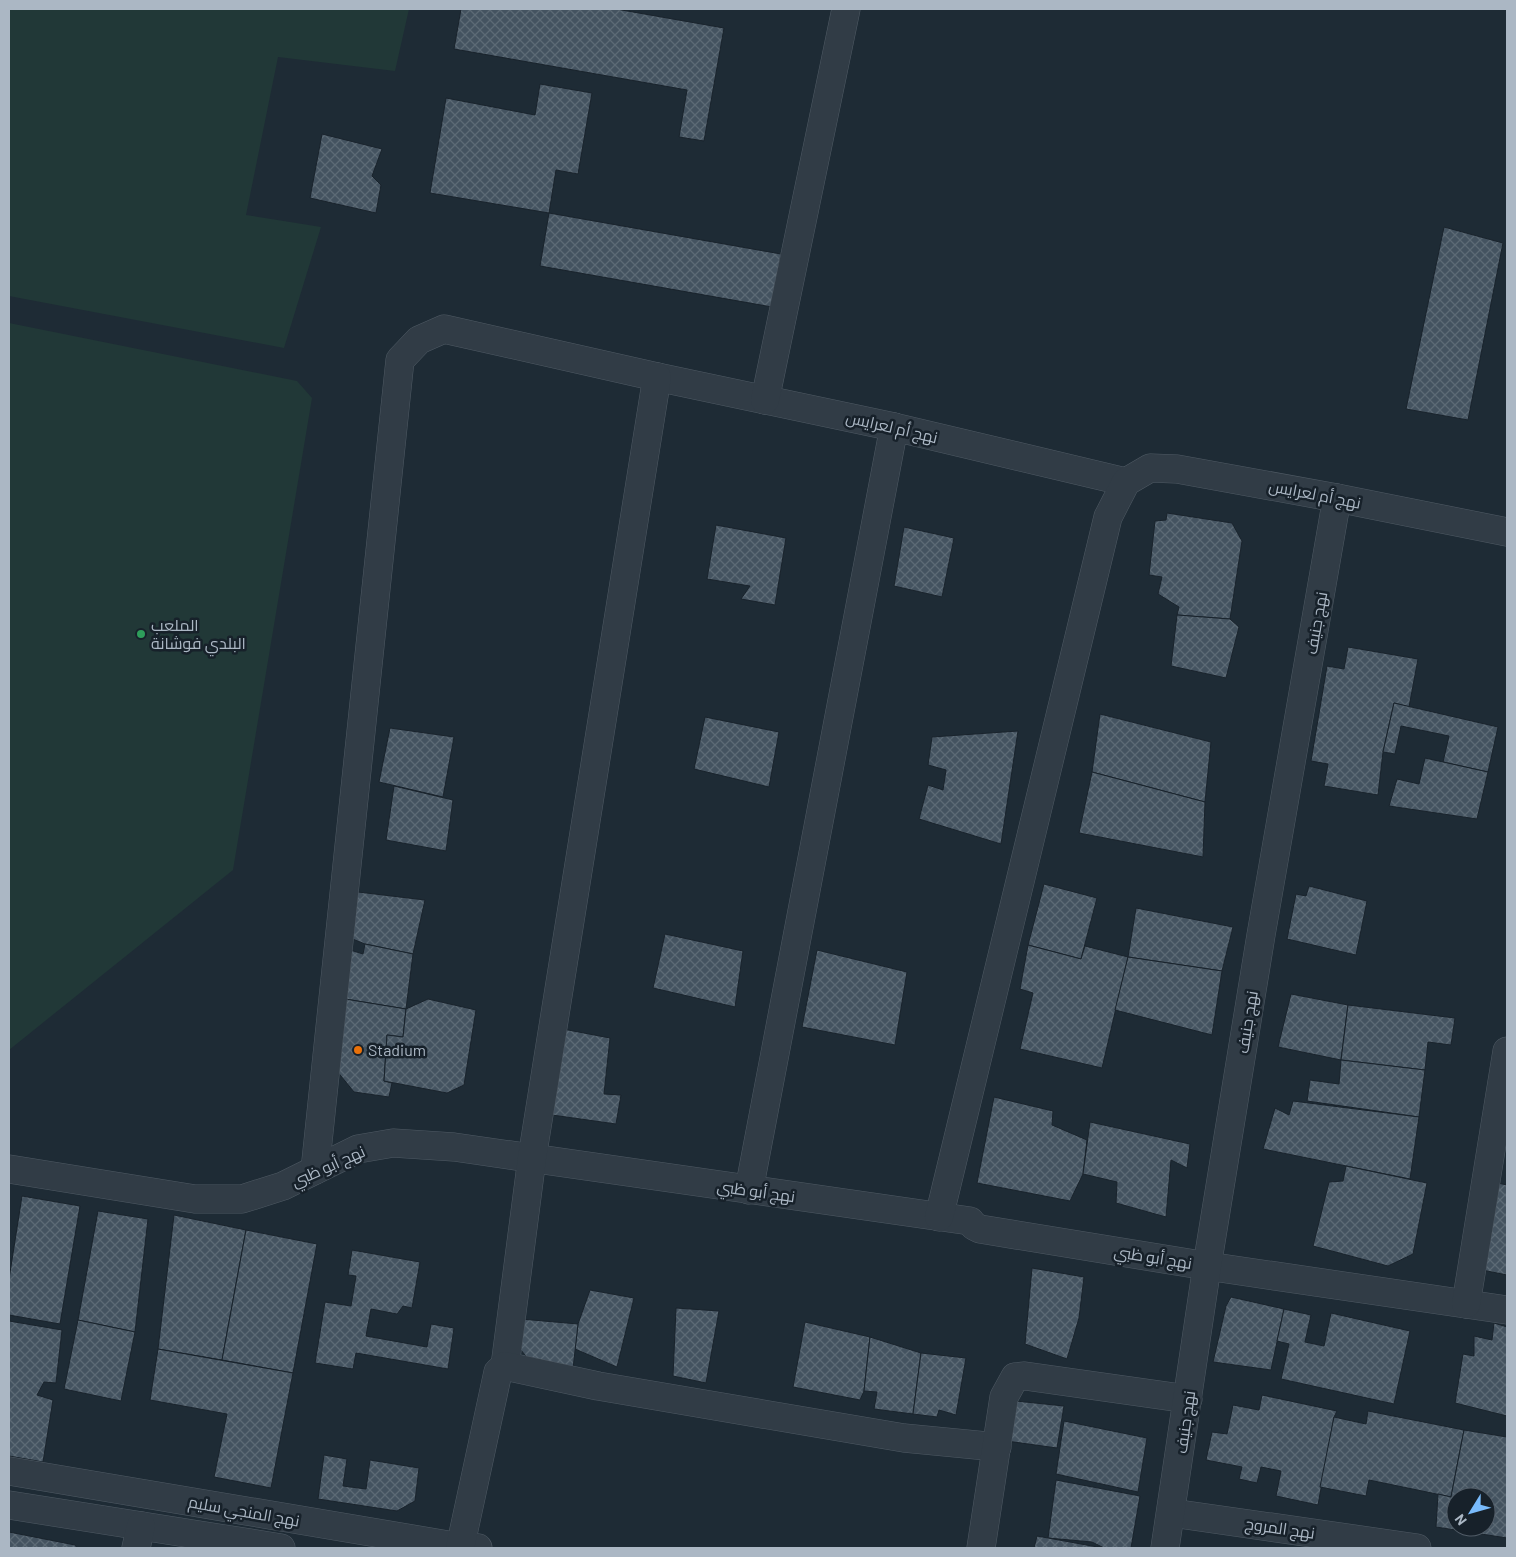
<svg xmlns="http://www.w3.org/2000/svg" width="1516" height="1557" font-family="Barlow,Cairo,sans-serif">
  <defs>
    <pattern id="building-cross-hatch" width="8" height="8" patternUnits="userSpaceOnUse" patternTransform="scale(1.25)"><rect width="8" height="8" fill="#445360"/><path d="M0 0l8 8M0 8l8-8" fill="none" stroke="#5c6a75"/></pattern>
  </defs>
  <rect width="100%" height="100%" fill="#1e2b35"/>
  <g fill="#213837">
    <path d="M9 9H409L395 71 278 57 246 215 321 227 284 348 9 296Z"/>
    <path d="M9 323 297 381 312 398 233 870 9 1050Z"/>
  </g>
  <g fill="url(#building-cross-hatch)" stroke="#19232c" fill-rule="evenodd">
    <path d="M461 9H616L724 28 704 141 679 137 687 90 454 49Z"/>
    <path d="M540 84 592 93 578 174 556 170 549 213 430 193 446 98 535 115Z"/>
    <path d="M322 134 382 149 372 176 381 185 376 213 310 198Z"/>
    <path d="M549 213 781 254 772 307 540 266Z"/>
    <path d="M1444 227 1503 243 1468 420 1406 409Z"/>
    <path d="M1167 513 1232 523 1242 541 1230 619 1177 615 1179 607 1158 594 1162 577 1149 575 1155 521 1166 520Z"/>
    <path d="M716 525 786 538 775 605 741 599 750 586 707 579Z"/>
    <path d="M904 527 954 538 942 597 894 586Z"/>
    <path d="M1177 615 1230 619 1239 627 1226 678 1171 666Z"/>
    <path d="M1348 647 1418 659 1409 707 1394 703 1383 752 1378 795 1324 786 1328 764 1311 761 1327 666 1344 669Z"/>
    <path d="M1394 703 1498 727 1488 772 1443 762 1449 736 1401 726 1395 754 1383 752Z"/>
    <path d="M1100 714 1211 742 1205 802 1092 772Z"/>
    <path d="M705 717 779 732 769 787 694 769Z"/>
    <path d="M390 728 454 737 443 797 379 782Z"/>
    <path d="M1018 731 1001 844 919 819 928 785 943 790 946 770 928 765 932 737Z"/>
    <path d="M1425 758 1488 772 1477 819 1389 806 1397 779 1419 784Z"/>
    <path d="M1092 772 1205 802 1203 857 1079 833Z"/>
    <path d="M394 786 453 800 446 851 386 840Z"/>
    <path d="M1044 884 1097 898 1081 959 1028 945Z"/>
    <path d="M1309 886 1367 901 1356 955 1287 939 1296 894 1306 896Z"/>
    <path d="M358 892 425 900 413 954 365 944 345 936Z"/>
    <path d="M1136 908 1233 927 1222 971 1128 957Z"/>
    <path d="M665 934 743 951 735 1007 653 988Z"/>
    <path d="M365 944 413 954 406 1009 339 998 344 948 363 954Z"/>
    <path d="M1028 945 1081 959 1085 946 1128 957 1102 1068 1020 1049 1033 993 1020 989Z"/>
    <path d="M817 950 907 972 895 1045 802 1027Z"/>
    <path d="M1128 957 1222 971 1212 1035 1115 1010Z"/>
    <path d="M1291 994 1348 1005 1341 1060 1278 1047Z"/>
    <path d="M339 998 406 1009 403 1037 387 1035 384 1081 392 1083 389 1097 354 1092 332 1065Z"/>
    <path d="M428 999 476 1010 464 1085 447 1093 384 1081 387 1035 403 1037 406 1009Z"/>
    <path d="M1348 1005 1455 1018 1451 1045 1428 1042 1425 1070 1341 1060Z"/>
    <path d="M563 1029 610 1038 604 1094 621 1095 616 1124 552 1115Z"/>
    <path d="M1341 1060 1425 1070 1419 1117 1307 1101 1310 1080 1339 1084Z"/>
    <path d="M994 1097 1053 1111 1052 1125 1087 1140 1083 1174 1070 1201 977 1183Z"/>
    <path d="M1293 1101 1419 1117 1410 1179 1263 1149 1275 1108 1289 1115Z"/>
    <path d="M1090 1122 1190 1144 1187 1168 1171 1160 1166 1217 1116 1203 1117 1182 1083 1174Z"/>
    <path d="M1346 1166 1427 1183 1413 1254 1388 1266 1313 1246 1329 1182 1343 1181Z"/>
    <path d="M1493 1182 1507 1185V1275L1477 1269Z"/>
    <path d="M22 1196 80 1206 60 1324 9 1315V1279Z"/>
    <path d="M98 1211 148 1219 135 1332 78 1320Z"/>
    <path d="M174 1215 246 1230 222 1360 158 1349Z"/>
    <path d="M246 1230 317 1244 293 1373 222 1360Z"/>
    <path d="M352 1250 420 1262 412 1308 403 1306 397 1314 371 1309 366 1336 427 1347 431 1324 454 1328 448 1369 356 1353 353 1369 315 1363 325 1302 351 1306 356 1276 348 1275Z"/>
    <path d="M1032 1268 1084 1277 1079 1318 1067 1359 1025 1344Z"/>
    <path d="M590 1290 634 1298 617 1367 575 1349 578 1324Z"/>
    <path d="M1231 1297 1284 1309 1271 1370 1213 1362 1226 1306Z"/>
    <path d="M676 1308 719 1311 706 1383 673 1376Z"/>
    <path d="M1284 1309 1311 1315 1305 1342 1324 1346 1331 1313 1410 1331 1394 1404 1281 1379 1289 1344 1277 1341Z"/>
    <path d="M521 1319 578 1324 573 1369 531 1362 515 1343Z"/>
    <path d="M78 1320 135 1332 121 1401 64 1389Z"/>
    <path d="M9 1321 62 1330 56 1383 44 1382 37 1395 53 1400 43 1462 9 1456Z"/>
    <path d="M805 1322 870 1337 864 1391 860 1400 793 1387Z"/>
    <path d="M1494 1323 1507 1327V1416L1455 1403 1463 1354 1474 1356V1336L1492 1340Z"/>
    <path d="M870 1337 921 1353 913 1414 874 1409 877 1392 864 1391Z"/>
    <path d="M158 1349 293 1373 271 1488 214 1477 227 1414 150 1400Z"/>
    <path d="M921 1353 966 1358 956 1415 939 1410 937 1417 913 1414Z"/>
    <path d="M1262 1395 1337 1411 1334 1417 1318 1505 1276 1496 1281 1471 1261 1467 1257 1483 1239 1479 1242 1467 1206 1460 1212 1432 1227 1434 1233 1405 1259 1410Z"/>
    <path d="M1006 1400 1064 1406 1057 1448 999 1440Z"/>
    <path d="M1368 1411 1464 1430 1451 1497 1369 1480 1366 1496 1320 1487 1334 1417 1366 1424Z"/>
    <path d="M1064 1421 1147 1438 1138 1492 1056 1474Z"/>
    <path d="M1464 1430 1507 1437V1538L1436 1527 1438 1494 1451 1497ZM1456 1497H1486V1527H1456Z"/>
    <path d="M324 1455 347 1459 343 1486 366 1489 370 1460 419 1468 415 1501 397 1511 318 1499Z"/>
    <path d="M1056 1480 1140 1496 1131 1548H1104L1092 1542 1048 1538Z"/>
    <path d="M9 1532 75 1545 77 1548H9Z"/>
    <path d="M1037 1536 1103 1548H1034Z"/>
  </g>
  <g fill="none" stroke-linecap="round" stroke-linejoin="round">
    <g stroke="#4f5a64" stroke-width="29">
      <g id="minor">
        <path d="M657 377 894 427 1126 482"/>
        <path d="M765 400 846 9"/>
        <path d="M9 1169 195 1199H242L283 1186 358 1149 393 1143 454 1147 970 1221 974 1226 980 1229 1207 1266 1507 1310"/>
        <path d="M315 1170 400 360 419 340 444 329 657 377 532 1158 505 1366"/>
        <path d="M749 1190 894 427"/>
        <path d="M939 1217 1108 517 1126 482 1150 468 1177 469 1337 498 1507 532"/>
        <path d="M1466 1304 1507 1051"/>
        <path d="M9 1471 448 1545 478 1548"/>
        <path d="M9 1505 281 1548"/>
        <path d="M1172 1513 1417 1548"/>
        <path d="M136 1548 141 1526"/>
        <path d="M460 1548 498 1372 505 1366 598 1386 904 1438 997 1447"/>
        <path d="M981 1548 1004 1397 1015 1377 1025 1376 1188 1399"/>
        <path d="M1165 1548 1207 1266 1261 935 1337 498"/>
      </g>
    </g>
    <use href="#minor" stroke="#313c46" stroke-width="28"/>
  </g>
  <circle fill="#2e9e5b" stroke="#17212a" stroke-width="2" cx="141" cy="634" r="5"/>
  <circle fill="#e8710a" stroke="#17212a" stroke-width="2" cx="358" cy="1050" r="5"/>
  <g text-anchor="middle" stroke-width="5" stroke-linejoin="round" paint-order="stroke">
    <g font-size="16" fill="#abb7c4" stroke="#17212a">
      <text transform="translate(892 427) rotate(13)" y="6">نهج أم لعرايس</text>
      <text transform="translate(1315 494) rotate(11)" y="6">نهج أم لعرايس</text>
      <text transform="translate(1316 623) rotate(-80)" y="6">نهج جنيف</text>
      <text transform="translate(1247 1022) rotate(-81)" y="6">نهج جنيف</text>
      <text transform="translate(328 1166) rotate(-24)" y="6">نهج أبو ظبي</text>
      <text transform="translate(756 1191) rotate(8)" y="6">نهج أبو ظبي</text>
      <text transform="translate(1153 1257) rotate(9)" y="6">نهج أبو ظبي</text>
      <text transform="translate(1185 1422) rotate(-82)" y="6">نهج جنيف</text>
      <text transform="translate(244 1511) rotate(10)" y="6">نهج المنجي سليم</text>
      <text transform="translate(1280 1528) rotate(8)" y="6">نهج المروج</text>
    </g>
    <g font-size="16" fill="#abb7c4" stroke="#17212a" text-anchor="start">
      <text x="151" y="631">الملعب<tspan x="151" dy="18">البلدي فوشانة</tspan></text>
      <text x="368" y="1056">Stadium</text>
    </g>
  </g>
  <rect width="1516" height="1557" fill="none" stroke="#abb7c4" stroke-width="20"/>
  <g transform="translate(1471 1512) rotate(233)"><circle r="24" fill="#17212a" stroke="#525d68"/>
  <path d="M0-4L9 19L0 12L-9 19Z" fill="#79bbfb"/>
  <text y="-8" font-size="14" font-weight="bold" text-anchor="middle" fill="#abb7c4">N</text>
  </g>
</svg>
